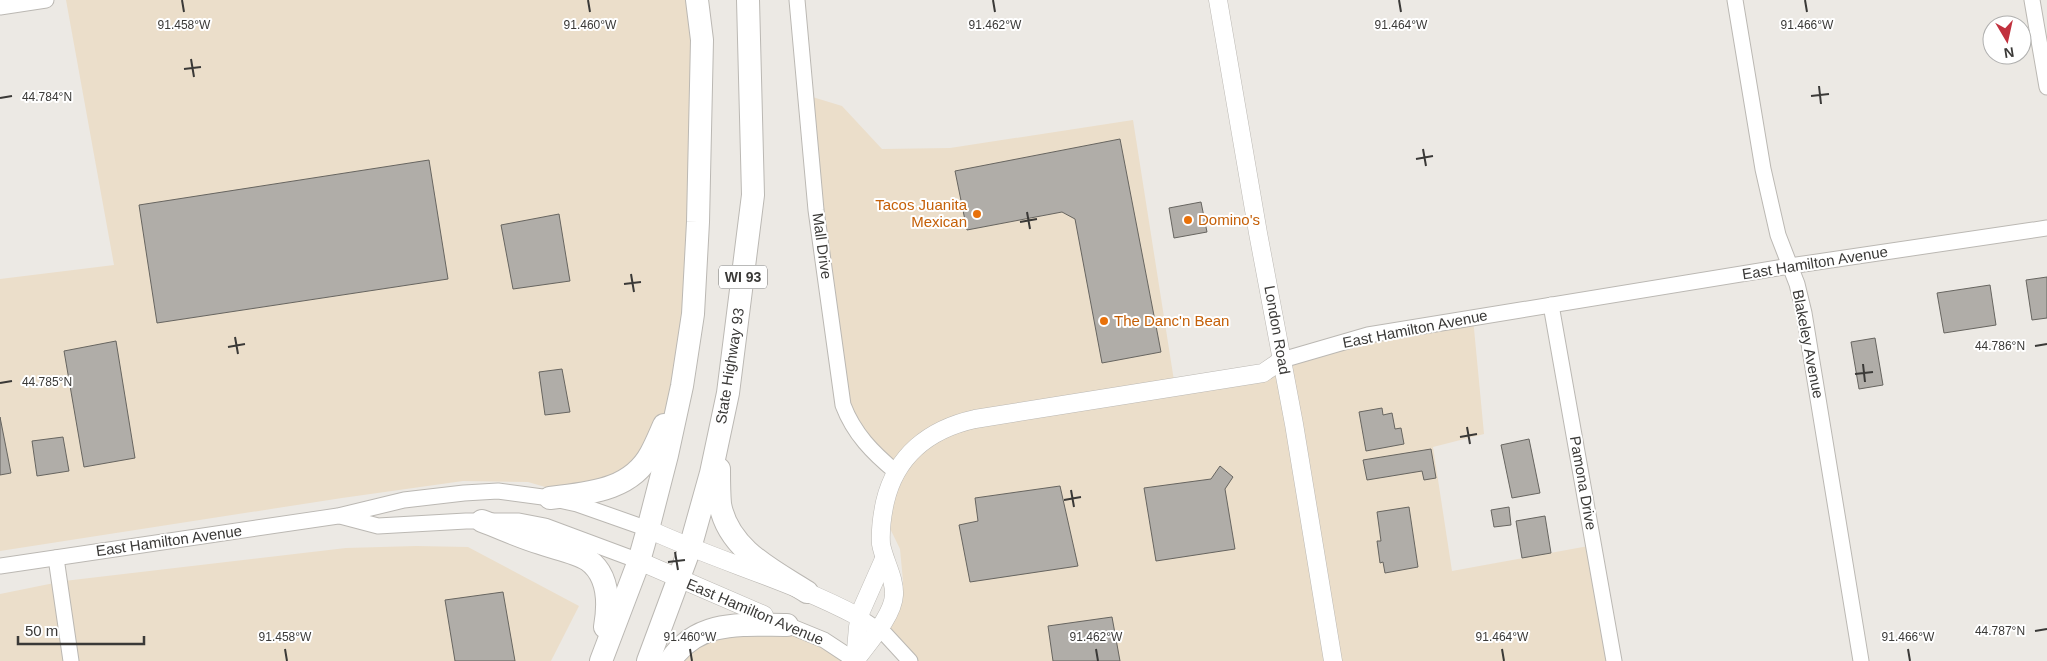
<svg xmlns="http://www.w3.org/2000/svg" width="2047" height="661" font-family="Helvetica,sans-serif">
  <rect width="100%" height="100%" fill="#ece9e4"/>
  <g fill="#ebdeca">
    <path d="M66 0H697L682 386 635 473 552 489 528 482 463 481 342 498 0 551V279L114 265Z"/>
    <path d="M806 95 842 106 882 149 950 148 1133 120 1175 387 1282 360 1473 318 1484 434 1433 447 1452 571 1594 545 1614 661H910L886 635 899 612 903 581 900 549 883 514 896 472 850 422Z"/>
    <path d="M416 546 468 547 579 606 551 661H0V594L64 581 346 548Z"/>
    <path d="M787 625 856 661H674L690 639Z"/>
  </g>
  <g fill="#b0ada8" stroke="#676560">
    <path d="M1120 139 1161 352 1102 363 1075 219 1062 212 967 230 955 171Z"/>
    <path d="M429 160 448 279 157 323 139 205Z"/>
    <path d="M1201 202 1207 232 1174 238 1169 208Z"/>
    <path d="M559 214 570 281 513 289 501 225Z"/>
    <path d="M2047 277V318L2032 320 2026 280Z"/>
    <path d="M1990 285 1996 325 1944 333 1937 293Z"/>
    <path d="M1875 338 1883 385 1859 389 1851 342Z"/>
    <path d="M116 341 135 458 84 467 64 351Z"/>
    <path d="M562 369 570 412 545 415 539 372Z"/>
    <path d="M1382 408 1383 415 1392 413 1395 429 1401 428 1404 444 1366 451 1359 412Z"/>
    <path d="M0 417 11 473 0 475Z"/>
    <path d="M63 437 69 471 37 476 32 441Z"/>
    <path d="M1529 439 1540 493 1512 498 1501 445Z"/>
    <path d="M1431 449 1436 478 1424 480 1422 471 1367 480 1363 460Z"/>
    <path d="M1220 466 1233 477 1225 489 1235 549 1156 561 1144 488 1211 479Z"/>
    <path d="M1060 486 1078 566 970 582 959 525 978 521 975 498Z"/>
    <path d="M1409 507 1418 567 1385 573 1383 562 1380 563 1377 541H1381L1377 512Z"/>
    <path d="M1509 507 1511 525 1494 527 1491 510Z"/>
    <path d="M1545 516 1551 553 1522 558 1516 521Z"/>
    <path d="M503 592 515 661H455L445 600Z"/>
    <path d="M1112 617 1120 661H1053L1048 626Z"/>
  </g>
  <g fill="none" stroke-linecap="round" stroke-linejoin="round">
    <g stroke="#bbb8b3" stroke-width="17">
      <g id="minor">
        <path d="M797 0 816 210 843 405C854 434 873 453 896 472"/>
        <path d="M1735 0 1763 169 1778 235 1797 284 1804 313 1861 661"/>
        <path d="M2032 0 2047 87"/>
        <path d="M0 7 46 0"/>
        <path d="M1551 305 1614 661"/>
        <path d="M1282 360 1368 335 1790 266 2047 228"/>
        <path d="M340 516 378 526 466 521H519L545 526 639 561"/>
        <path d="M56 558 71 661"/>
        <path d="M0 566 338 516 404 500 464 493 498 491 550 498 577 504 648 529"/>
        <path d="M859 617 886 635 910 661"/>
        <path d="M780 622 824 640 856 661"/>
      </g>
    </g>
    <g stroke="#bbb8b3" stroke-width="19">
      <g id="tertiary">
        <path d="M1218 0 1258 233 1294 424 1333 661"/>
        <path d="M648 529C717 561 792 581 859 617"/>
        <path d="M639 561 764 615"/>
        <path d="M855 661C867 644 893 616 894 595 895 578 884 561 881 544 880 529 882 516 885 502 896 455 930 429 975 419L1263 373 1282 360"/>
        <path d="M855 661 858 627 861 611 884 559"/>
      </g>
    </g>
    <g stroke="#bbb8b3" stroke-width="24">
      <g id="primary">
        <path d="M719 469C719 480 719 492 720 504 728 549 772 570 807 592"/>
        <path d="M550 498C588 493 631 491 651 453 656 444 660 434 664 425"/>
        <path d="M482 521C501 528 520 537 540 543 553 548 576 552 588 560 609 575 609 604 605 627"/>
        <path d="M601 661 639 561 648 529 667 455 682 386 693 314 698 222 702 40 697 0"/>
        <path d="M648 661 690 548 711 473 728 393 753 195 748 0"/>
        <path d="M670 661C698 619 742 625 787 625"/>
      </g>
    </g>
    <use href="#minor" stroke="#fff" stroke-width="15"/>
    <use href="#tertiary" stroke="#fff" stroke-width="18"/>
    <use href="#primary" stroke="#fff" stroke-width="22"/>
  </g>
  <path fill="none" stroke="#3a3937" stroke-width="2" d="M182 0 184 12M588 0 590 12M993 0 995 12M1399 0 1401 12M1805 0 1807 12M191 59 194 77M184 69 201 67M1819 86 1821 104M1811 96 1829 94M0 98 12 96M1423 149 1426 166M1416 159 1433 156M1027 212 1030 229M1020 222 1037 219M631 274 634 292M624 284 641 282M235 337 238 354M2035 346 2047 344M228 347 245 344M1863 364 1865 382M1855 374 1873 372M0 383 12 381M1467 427 1470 444M1460 437 1477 434M1071 490 1074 507M1064 500 1081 497M675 552 678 570M668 562 685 560M2035 631 2047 629M285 649 287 661M690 649 692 661M1096 649 1098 661M1502 649 1504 661M1908 649 1910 661"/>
  <g fill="#e8710a" stroke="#fff" stroke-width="2">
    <circle cx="977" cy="214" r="5"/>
    <circle cx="1188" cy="220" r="5"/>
    <circle cx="1104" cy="321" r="5"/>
  </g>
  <g text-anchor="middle" stroke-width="4" stroke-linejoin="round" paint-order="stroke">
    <rect fill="#fff" stroke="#757473" stroke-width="1" x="719" y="265.5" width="48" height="23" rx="4"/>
    <g font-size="14" font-weight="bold" fill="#3a3937">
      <text x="743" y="282">WI 93</text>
    </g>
    <g font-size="15" fill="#c56008" stroke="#fff" text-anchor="start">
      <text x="967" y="210" text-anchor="end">Tacos Juanita<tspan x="967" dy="17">Mexican</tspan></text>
      <text x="1198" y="225">Domino's</text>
      <text x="1114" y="326">The Danc'n Bean</text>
    </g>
    <g font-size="15" fill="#3a3937" stroke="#fff">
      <text transform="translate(822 246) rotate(82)" y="5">Mall Drive</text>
      <text transform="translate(1815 263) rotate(-9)" y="5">East Hamilton Avenue</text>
      <text transform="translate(1415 329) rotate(-11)" y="5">East Hamilton Avenue</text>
      <text transform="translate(1277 330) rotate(80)" y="5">London Road</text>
      <text transform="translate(1808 344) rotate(79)" y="5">Blakeley Avenue</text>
      <text transform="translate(730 366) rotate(-81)" y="5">State Highway 93</text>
      <text transform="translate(1583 483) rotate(80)" y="5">Pamona Drive</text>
      <text transform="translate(169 541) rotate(-8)" y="5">East Hamilton Avenue</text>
      <text transform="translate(755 612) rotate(23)" y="5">East Hamilton Avenue</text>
    </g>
  </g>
  <g font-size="12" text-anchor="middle" fill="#3a3937" stroke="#fff" stroke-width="4" stroke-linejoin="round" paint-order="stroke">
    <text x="184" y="29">91.458°W</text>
    <text x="590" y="29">91.460°W</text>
    <text x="995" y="29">91.462°W</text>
    <text x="1401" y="29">91.464°W</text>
    <text x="1807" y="29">91.466°W</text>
    <text x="47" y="101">44.784°N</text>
    <text x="2000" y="350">44.786°N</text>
    <text x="47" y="386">44.785°N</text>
    <text x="2000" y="635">44.787°N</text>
    <text x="285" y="641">91.458°W</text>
    <text x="690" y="641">91.460°W</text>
    <text x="1096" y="641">91.462°W</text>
    <text x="1502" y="641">91.464°W</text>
    <text x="1908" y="641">91.466°W</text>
  </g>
  <g transform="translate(2007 40) rotate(171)"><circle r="24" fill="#ffffff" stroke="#b0b0af"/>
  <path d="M0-4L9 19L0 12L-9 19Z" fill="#c1313e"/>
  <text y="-8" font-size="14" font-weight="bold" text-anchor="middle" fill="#3a3937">N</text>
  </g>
  <path d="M18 636v8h126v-8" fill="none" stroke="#3a3937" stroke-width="2.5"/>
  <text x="25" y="636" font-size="15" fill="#3a3937" stroke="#ffffff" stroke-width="4" paint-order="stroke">50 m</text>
</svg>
